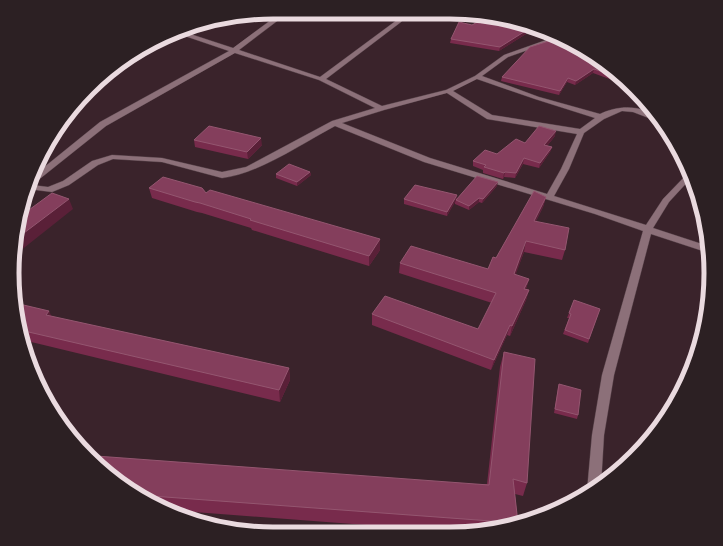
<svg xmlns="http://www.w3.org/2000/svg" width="723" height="546" font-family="Roboto,sans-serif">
  <rect width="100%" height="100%" fill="#3a232b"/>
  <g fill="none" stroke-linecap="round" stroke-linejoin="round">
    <g stroke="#554148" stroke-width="1">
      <g id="minor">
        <path d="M282 12H289L239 50 320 77 397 20 403 12H409L401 22 326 79 382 106 446 90 475 76 504 55 549 39 512 30V28L514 27 544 34 556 40 508 57 482 76 539 97 600 114C618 105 644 104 659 120H654L633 112 622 111 604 119 584 133 569 169 554 196 646 225 663 199 690 171 692 177 669 202 653 228 708 246 709 253 651 234 614 375 604 435 601 485 588 493 587 491 592 435 602 375 643 231 595 214 424 162 335 126C303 143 258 174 222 178L162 162 113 159 98 165 69 185 52 192 28 189 32 177 100 122 229 51 176 33 181 31 233 48ZM235 53 319 80 375 108 332 121 246 167 222 172 162 158 112 155 92 161 63 181 48 187 32 185 106 126ZM477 79 535 99 595 118 580 129 492 115 453 91ZM447 93 487 119 577 134 561 169 547 194 430 158 342 123 384 110Z"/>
        <path d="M460 13H468L496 23 491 24Z"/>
      </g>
    </g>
    <use href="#minor" fill="#8c7079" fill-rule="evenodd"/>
  </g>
  <g fill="#782b4c">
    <path d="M261 14 259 16 247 15Z"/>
    <path d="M490 16 518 21 534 29 533 30 490 19Z"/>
    <path d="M472 25 526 34 499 51 450 43 451 39Z"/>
    <path d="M609 66 626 85 593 73 575 85 567 82 559 95 501 81 502 77Z"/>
    <path d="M555 136 547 146 552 147 550 152 539 168 523 164 515 178 504 177 503 179 483 173V170L473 166V161Z"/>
    <path d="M194 140 262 145 248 159 195 147Z"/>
    <path d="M310 172 311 175 297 186 276 178V174Z"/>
    <path d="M497 186 482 203 479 202 469 210 455 204V201L447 216 404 204V199H457Z"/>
    <path d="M149 188 206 193 380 239V250L369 266 252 230 251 228 202 213 197 212 152 198Z"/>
    <path d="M546 197 543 207 536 221 565 250 562 260 524 252 515 275 529 279 526 289 529 290 526 300 510 336 507 335 491 370 372 325V314L478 329 492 303 399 273 400 263 488 269 496 258Z"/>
    <path d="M15 303 52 317 289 368 290 380 280 402 23 340Z"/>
    <path d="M600 309 588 343 563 334 569 318H567L569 313Z"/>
    <path d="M504 352 527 483 523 496 515 494 518 524 484 532H458L168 510 128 490 487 484 500 367Z"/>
    <path d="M559 384 578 415 577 419 554 413 558 388Z"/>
  </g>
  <g fill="#5a2038">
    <path d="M527 30 526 34 499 51 500 47Z"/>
    <path d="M594 69 593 73 575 85 576 81Z"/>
    <path d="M568 78 567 82 559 95 560 91Z"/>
    <path d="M556 131 555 136 543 151 544 145Z"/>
    <path d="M261 138 262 145 248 159 247 152Z"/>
    <path d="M552 147 550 152 539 168 540 163Z"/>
    <path d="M524 158 523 164 515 178 516 173Z"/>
    <path d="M310 172 311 175 297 186V182Z"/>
    <path d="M505 172 504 177 503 179 504 173Z"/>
    <path d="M498 182 497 186 482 203 483 199Z"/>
    <path d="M457 195V199L447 216V212Z"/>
    <path d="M546 197 543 207 531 231 534 221Z"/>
    <path d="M479 198V202L469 210V206Z"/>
    <path d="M69 199 73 209 15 255 16 239Z"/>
    <path d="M380 239V250L369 266V256Z"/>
    <path d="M526 241 524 252 512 285 514 274Z"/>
    <path d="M529 279 526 289H524Z"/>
    <path d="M529 290 526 300 510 336 512 326Z"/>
    <path d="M49 311 55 323 46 315Z"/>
    <path d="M510 325 507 335 491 370 494 360Z"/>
    <path d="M289 368 290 380 280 402 279 390Z"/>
  </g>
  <g fill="#843e5c" stroke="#945670">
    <path d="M483 19 527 30 500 47 451 39 459 22 472 25Z"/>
    <path d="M506 19 518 21 523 23Z"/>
    <path d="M552 40 563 43 609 66 620 78 594 69 576 81 568 78 560 91 502 77 530 47Z"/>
    <path d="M209 126 261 138 247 152 194 140Z"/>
    <path d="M539 126 556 131 544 145 552 147 540 163 524 158 516 173 505 172 504 173 484 167 486 165 473 161 485 150 497 154 516 139 525 143Z"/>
    <path d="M289 164 310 172 297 182 276 174Z"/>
    <path d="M477 176 498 182 483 199 479 198 469 206 456 200Z"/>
    <path d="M163 177 202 188 206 193 210 190 217 192 380 239 369 256 250 220 251 219 200 203 195 202 149 188Z"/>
    <path d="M415 185 457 195 447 212 404 199Z"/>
    <path d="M534 191 546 197 534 221 569 228 565 250 526 241 514 274 529 279 524 289 529 290 512 326 510 325 494 360 372 314 385 296 478 329 496 293 400 263 411 246 488 269 493 257 496 258Z"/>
    <path d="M52 193 69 199 16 239 17 222 18 218Z"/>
    <path d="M574 300 600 309 589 339 565 330 571 314 569 313Z"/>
    <path d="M15 303 49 311 46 315 289 368 279 390 20 330Z"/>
    <path d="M504 352 535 359 527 483 513 479 518 523 138 495 128 490 93 462 96 456 489 485Z"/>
    <path d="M559 384 581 390 578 415 555 409Z"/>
  </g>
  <path d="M0 0H723V546H0ZM273 19H450A254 254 0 0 1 704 273V273A254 254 0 0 1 450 527H273A254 254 0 0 1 19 273V273A254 254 0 0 1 273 19Z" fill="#2c2023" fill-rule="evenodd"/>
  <path fill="none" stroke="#eadadf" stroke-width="5" d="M273 19H450A254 254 0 0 1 704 273V273A254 254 0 0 1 450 527H273A254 254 0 0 1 19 273V273A254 254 0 0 1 273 19Z"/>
</svg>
